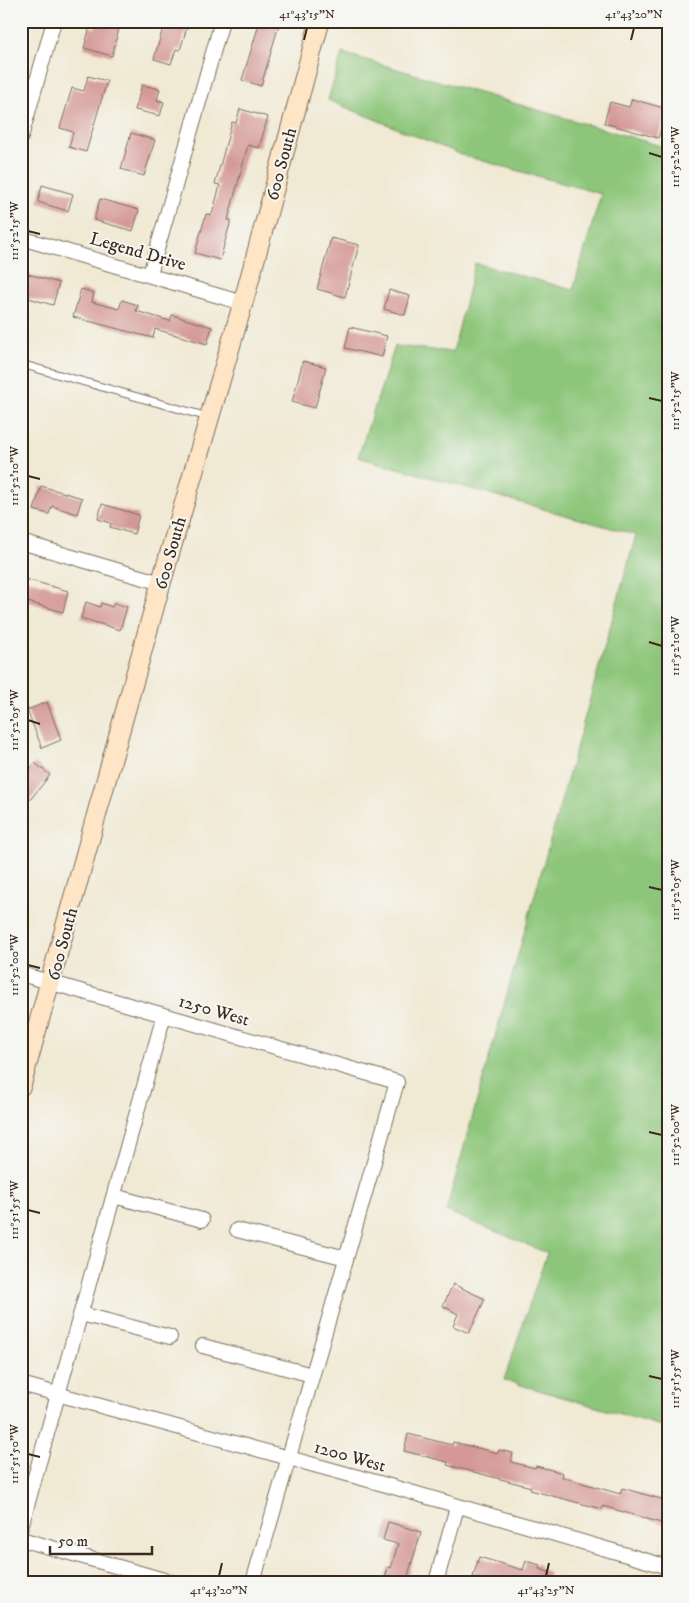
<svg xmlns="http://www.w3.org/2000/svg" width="689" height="1603" font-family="'IM FELL DW Pica',serif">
  <rect width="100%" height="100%" fill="#f6f6f2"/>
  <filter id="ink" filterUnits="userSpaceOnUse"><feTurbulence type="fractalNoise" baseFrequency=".02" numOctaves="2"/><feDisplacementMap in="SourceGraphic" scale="10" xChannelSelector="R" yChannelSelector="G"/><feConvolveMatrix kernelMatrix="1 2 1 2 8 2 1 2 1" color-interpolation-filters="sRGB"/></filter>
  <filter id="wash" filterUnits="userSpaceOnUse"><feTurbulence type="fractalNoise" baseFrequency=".0096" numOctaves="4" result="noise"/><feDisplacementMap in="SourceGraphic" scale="20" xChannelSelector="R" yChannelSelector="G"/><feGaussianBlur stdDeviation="1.12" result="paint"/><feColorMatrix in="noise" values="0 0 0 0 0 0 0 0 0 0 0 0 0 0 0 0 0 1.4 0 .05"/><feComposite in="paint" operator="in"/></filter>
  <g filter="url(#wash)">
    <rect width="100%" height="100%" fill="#f0e9d3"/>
    <path fill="#8dc67a" stroke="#64784c" d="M342 53 668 148V1428L504 1380 547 1253 446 1211 636 535 358 457 395 346 453 352 475 263 573 290 601 194 462 155 328 100Z"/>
    <g id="blocks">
      <g fill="#d49896">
        <path d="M97 21H121L112 56 84 48 90 27 95 28Z"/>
        <path d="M165 21H179L188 24 180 50 176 49 171 64 154 59Z"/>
        <path d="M260 21H280L261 86 242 80Z"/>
        <path d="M88 76 107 81 86 152 69 147 73 132 60 128 72 88 84 91Z"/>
        <path d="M142 85 160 89 157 100 164 102 160 116 135 110Z"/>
        <path d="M632 99 667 109 658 138 604 123 610 102 629 107Z"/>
        <path d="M240 109 268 117 259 148 248 145 228 220H231L220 260 195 253 206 214 212 215 220 185 215 184 232 122 236 123Z"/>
        <path d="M131 133 155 140 144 176 121 169Z"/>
        <path d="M42 185 73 194 68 211 38 202Z"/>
        <path d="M100 199 139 210 133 231 94 220Z"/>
        <path d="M331 238 359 245 345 297 317 289Z"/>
        <path d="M28 274 59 283 53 305 21 296Z"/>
        <path d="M81 289 94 293 92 302 119 309 122 300 138 305 136 311 170 321 172 315 212 327 207 344 155 329 153 338 73 317Z"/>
        <path d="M389 290 410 296 405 315 384 309Z"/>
        <path d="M350 327 387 336 382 357 345 348Z"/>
        <path d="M303 361 326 367 315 408 292 402Z"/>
        <path d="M41 486 82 498 77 514 52 506 49 514 34 510Z"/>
        <path d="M102 504 139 515 134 534 110 527 111 523 98 519Z"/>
        <path d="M25 579 68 591 63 612 21 600V593Z"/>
        <path d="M86 602 100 607 101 603 112 607 114 603 127 607 120 630 81 618Z"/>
        <path d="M47 702 61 740 42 748 27 710Z"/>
        <path d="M35 763 50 775 30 800 21 793V780Z"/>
        <path d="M453 1284 485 1299 469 1333 453 1326 458 1314 443 1306Z"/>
        <path d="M408 1434 452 1445 453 1442 498 1453 499 1450 513 1453 511 1462 535 1468 536 1466 563 1473 562 1477 620 1494 622 1488 668 1501V1525L603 1506 602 1509 530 1490 531 1487 447 1465 448 1462 404 1451Z"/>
        <path d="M388 1522 421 1532 406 1582H384L388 1567 391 1568 398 1544 383 1540Z"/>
        <path d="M479 1557 523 1570 526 1561 540 1565 539 1569 550 1572 547 1582H491L473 1577Z"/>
      </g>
    </g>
  </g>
  <g filter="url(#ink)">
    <use href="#blocks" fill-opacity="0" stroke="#7a6d5d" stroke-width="1"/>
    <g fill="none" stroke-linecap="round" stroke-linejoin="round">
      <g stroke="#7a6d5d" stroke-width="9">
        <path id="service" d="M21 364 208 417"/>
      </g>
      <g stroke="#7a6d5d" stroke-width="16">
        <g id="minor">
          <path d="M21 137 54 21"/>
          <path d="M21 238 243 303"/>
          <path d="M150 274 222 21"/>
          <path d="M21 542 161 583"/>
          <path d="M21 974 397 1082 253 1582"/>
          <path d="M114 1196 202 1220"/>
          <path d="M237 1230 346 1258"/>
          <path d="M81 1314 170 1337"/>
          <path d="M203 1346 312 1375"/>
          <path d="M21 1384 383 1484 668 1567"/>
          <path d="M21 1527 164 1015"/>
          <path d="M21 1539 171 1582"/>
          <path d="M436 1582 457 1507"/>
        </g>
      </g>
      <g stroke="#7a6d5d" stroke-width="21">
        <path id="secondary" d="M21 1086 161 583 243 303 320 21"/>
      </g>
      <use href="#service" stroke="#fff" stroke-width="7"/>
      <use href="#minor" stroke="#fff" stroke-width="14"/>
      <use href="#secondary" stroke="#fde5c5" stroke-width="19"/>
    </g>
  </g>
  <path fill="none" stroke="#3b2a1e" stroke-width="2" d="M304 40 307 28M631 40 634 28M649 153 662 157M28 231 40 234M649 398 662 401M28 476 40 479M649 642 662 646M28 720 40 724M649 887 662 890M28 965 40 968M649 1132 662 1135M28 1210 40 1213M649 1376 662 1379M28 1454 40 1457M219 1576 222 1563M546 1576 549 1563"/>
  <g text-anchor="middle" stroke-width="4" stroke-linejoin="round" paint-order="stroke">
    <g font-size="18" fill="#3b2a1e" stroke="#f6f6f2">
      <text transform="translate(281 164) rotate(-75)" y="6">600 South</text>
      <text transform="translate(138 251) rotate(16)" y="6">Legend Drive</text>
      <text transform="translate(170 553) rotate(-74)" y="6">600 South</text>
      <text transform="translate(62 944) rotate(-75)" y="6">600 South</text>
      <text transform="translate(214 1010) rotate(16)" y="6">1250 West</text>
      <text transform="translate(350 1456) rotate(16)" y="6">1200 West</text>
    </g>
  </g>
  <rect width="689" height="1603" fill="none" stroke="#f6f6f2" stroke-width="55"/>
  <path d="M50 1546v8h102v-8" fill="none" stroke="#3b2a1e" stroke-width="2.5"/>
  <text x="58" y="1546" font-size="15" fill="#3b2a1e" stroke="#f6f6f2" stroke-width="4" paint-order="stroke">50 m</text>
  <rect x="28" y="28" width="634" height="1548" fill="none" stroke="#3b2a1e" stroke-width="2"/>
  <g font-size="12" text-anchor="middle" fill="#3b2a1e">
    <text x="307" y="18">41°43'15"N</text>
    <text x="634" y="18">41°43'20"N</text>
    <text transform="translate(675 157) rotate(-90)" y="4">111°52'20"W</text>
    <text transform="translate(14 231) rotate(-90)" y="4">111°52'15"W</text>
    <text transform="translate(675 401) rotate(-90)" y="4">111°52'15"W</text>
    <text transform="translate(14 476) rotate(-90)" y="4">111°52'10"W</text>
    <text transform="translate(675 646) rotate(-90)" y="4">111°52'10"W</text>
    <text transform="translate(14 720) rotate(-90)" y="4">111°52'05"W</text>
    <text transform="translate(675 890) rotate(-90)" y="4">111°52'05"W</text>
    <text transform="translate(14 965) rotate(-90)" y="4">111°52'00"W</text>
    <text transform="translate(675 1135) rotate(-90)" y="4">111°52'00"W</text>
    <text transform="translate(14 1210) rotate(-90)" y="4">111°51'55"W</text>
    <text transform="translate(675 1379) rotate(-90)" y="4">111°51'55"W</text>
    <text transform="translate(14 1454) rotate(-90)" y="4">111°51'50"W</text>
    <text x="219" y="1594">41°43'20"N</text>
    <text x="546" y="1594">41°43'25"N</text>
  </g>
</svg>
